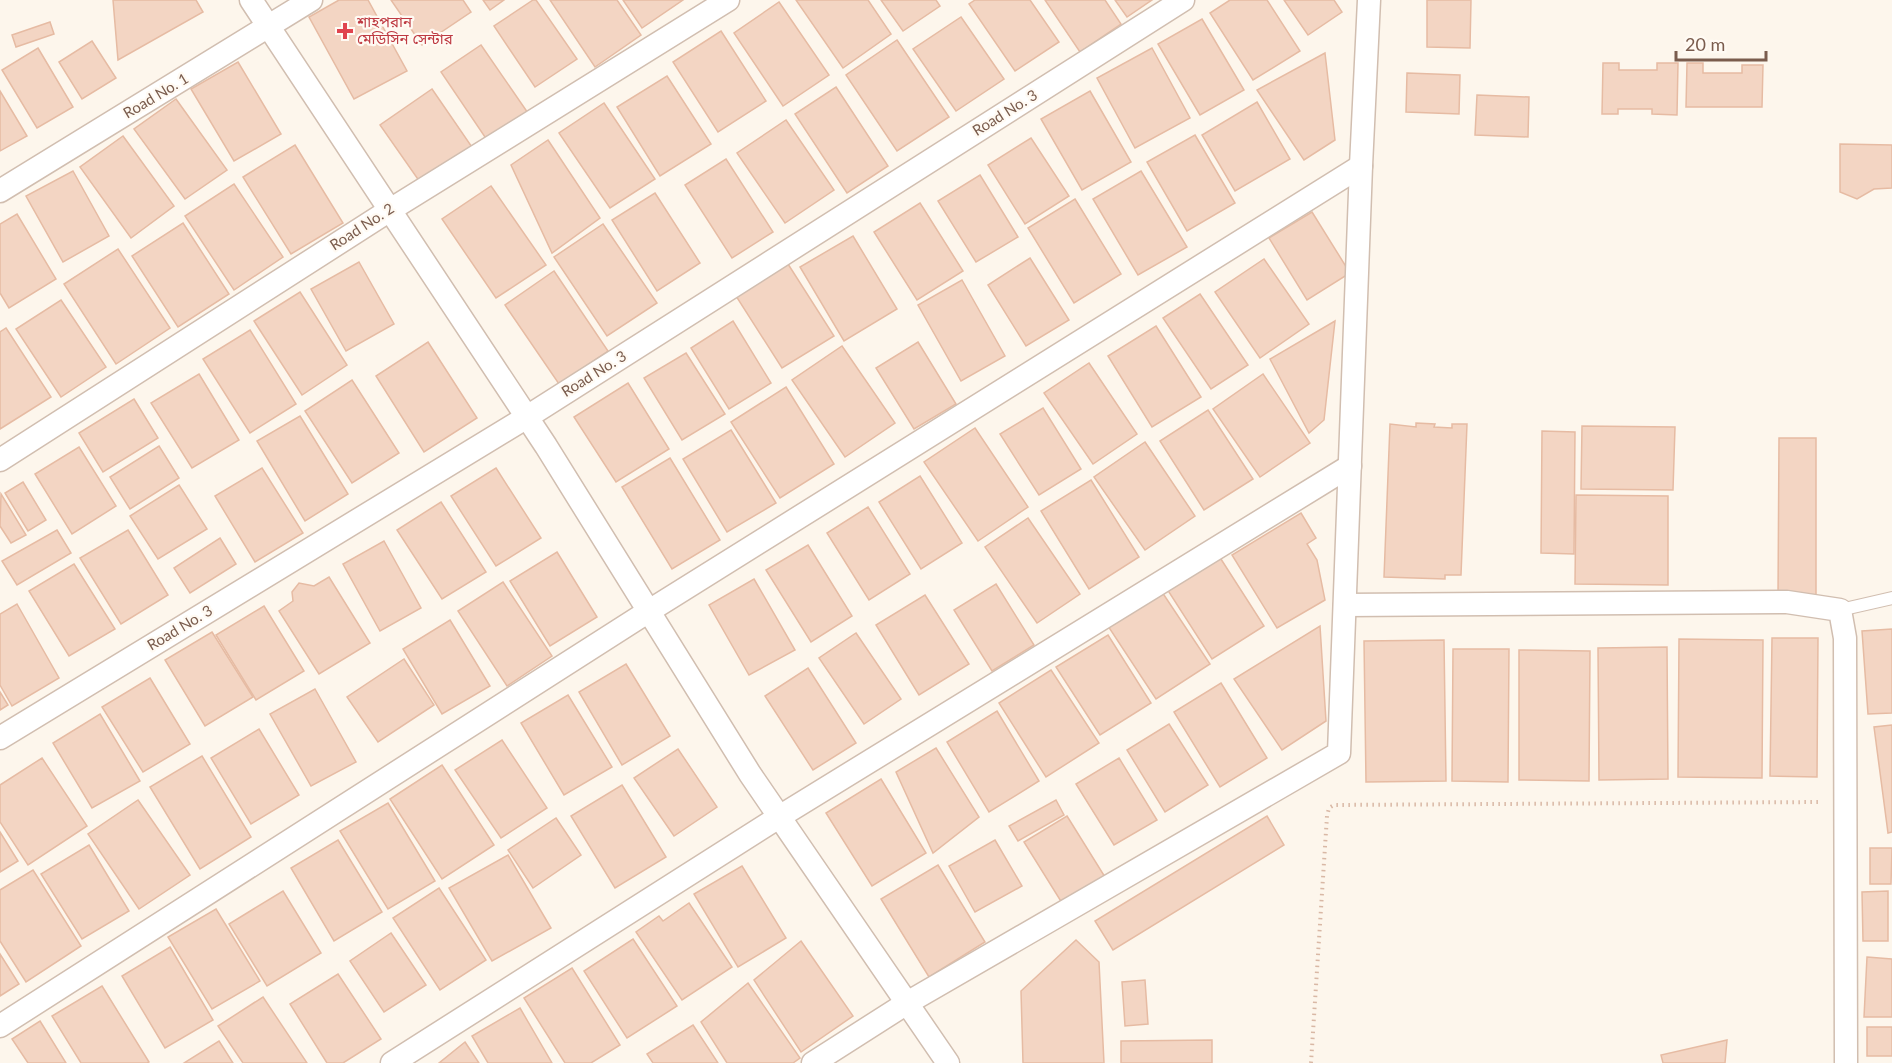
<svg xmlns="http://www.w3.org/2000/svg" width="1892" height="1063" font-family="Lato,'Noto Sans Bengali',sans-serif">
  <rect width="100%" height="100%" fill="#fdf6ec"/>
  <g fill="#f3d5c3" stroke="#e6bba3" stroke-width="1.5">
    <path d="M113 0H196L203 12 118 60Z"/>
    <path d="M339 0H368L407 71 354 99 309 17Z"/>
    <path d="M391 0H463L471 12 422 45Z"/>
    <path d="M483 0H504L490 10Z"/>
    <path d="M536 0 577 59 535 87 494 26 533 0Z"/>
    <path d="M550 0H617L641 35 595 67Z"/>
    <path d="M623 0H683L642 28Z"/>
    <path d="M796 0H868L891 34 843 68Z"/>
    <path d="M881 0H936L940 6 903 31Z"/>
    <path d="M975 0H1030L1059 42 1015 71 969 4Z"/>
    <path d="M1045 0H1105L1121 24 1080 52Z"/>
    <path d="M1115 0H1152L1127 17Z"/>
    <path d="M1230 0H1267L1300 51 1253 80 1210 13Z"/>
    <path d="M1284 0H1334L1342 12 1308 35Z"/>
    <path d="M1427 0H1471L1470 48 1427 47Z"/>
    <path d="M779 2 829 75 783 106 734 33Z"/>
    <path d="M961 17 1004 79 956 111 913 49Z"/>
    <path d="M1202 19 1244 90 1200 115 1158 44Z"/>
    <path d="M50 22 54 34 16 47 12 35Z"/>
    <path d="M721 31 766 101 718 132 673 62Z"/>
    <path d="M897 40 949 117 897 151 846 75Z"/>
    <path d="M92 41 116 78 82 99 59 62Z"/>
    <path d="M481 45 528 113 487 140 441 72Z"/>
    <path d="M38 48 73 107 37 128 2 70Z"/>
    <path d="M1152 48 1190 118 1135 148 1097 78Z"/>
    <path d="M1325 53 1335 140 1304 160 1257 90Z"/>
    <path d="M238 62 281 134 234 161 191 89Z"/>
    <path d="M1603 63H1619V70H1657V63H1678L1677 115 1652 114V109H1618V114H1602Z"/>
    <path d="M1687 63H1703V73H1742V65H1763L1762 107H1686Z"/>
    <path d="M1407 73 1460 75 1459 114 1406 112Z"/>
    <path d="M667 76 711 144 660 176 617 107Z"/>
    <path d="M836 87 888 166 847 193 795 114Z"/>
    <path d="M432 89 474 150 422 185 380 125Z"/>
    <path d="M0 91 27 136 0 151Z"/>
    <path d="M1090 91 1131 162 1082 190 1041 119Z"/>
    <path d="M1477 95 1529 97 1528 137 1475 135Z"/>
    <path d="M176 99 227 170 185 199 134 129Z"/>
    <path d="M1257 102 1290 159 1235 191 1202 135Z"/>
    <path d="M604 103 655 179 610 208 559 133Z"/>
    <path d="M786 120 834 190 785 223 737 153Z"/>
    <path d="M1195 135 1235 203 1187 231 1147 162Z"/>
    <path d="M123 136 174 206 131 238 80 167Z"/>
    <path d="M1031 138 1069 196 1025 224 988 165Z"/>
    <path d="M548 140 600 218 552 253 511 165Z"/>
    <path d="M1840 144 1892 145V188L1874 189 1857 199 1840 192Z"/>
    <path d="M295 145 343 223 291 254 243 177Z"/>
    <path d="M726 159 773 232 732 258 685 185Z"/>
    <path d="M73 171 109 236 63 262 26 196Z"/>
    <path d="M1141 171 1187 247 1138 275 1093 199Z"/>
    <path d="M980 175 1018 237 976 262 938 201Z"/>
    <path d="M234 184 283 257 234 290 185 216Z"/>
    <path d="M491 186 546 265 496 298 442 219Z"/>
    <path d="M655 193 700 263 657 291 612 220Z"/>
    <path d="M1075 199 1121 274 1074 303 1028 228Z"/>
    <path d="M920 203 963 271 917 300 874 232Z"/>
    <path d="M1312 212 1350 273 1307 300 1269 238Z"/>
    <path d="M17 214 56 279 9 308 0 293V224Z"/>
    <path d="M183 223 229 294 178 327 132 256Z"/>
    <path d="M603 224 657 303 607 336 554 257Z"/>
    <path d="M853 236 897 309 844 341 800 267Z"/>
    <path d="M118 249 170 328 116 364 64 284Z"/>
    <path d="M1030 258 1069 320 1026 346 988 285Z"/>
    <path d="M1264 259 1309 324 1260 358 1215 292Z"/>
    <path d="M359 262 394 324 346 351 311 289Z"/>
    <path d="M788 264 834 336 782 368 736 296Z"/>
    <path d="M554 271 608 351 559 384 505 305Z"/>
    <path d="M962 280 1005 356 961 381 918 305Z"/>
    <path d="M300 292 347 365 302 395 254 321Z"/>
    <path d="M1200 294 1248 365 1211 389 1163 318Z"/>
    <path d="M61 300 106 367 61 397 16 329Z"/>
    <path d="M733 321 771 383 729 409 691 348Z"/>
    <path d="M1335 321 1324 420 1309 433 1270 359Z"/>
    <path d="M1156 326 1201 397 1152 427 1108 356Z"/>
    <path d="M6 328 51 397 0 429V332Z"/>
    <path d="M250 330 296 404 250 433 203 359Z"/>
    <path d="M428 342 477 418 424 452 376 376Z"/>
    <path d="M918 342 956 404 914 429 876 368Z"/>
    <path d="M842 346 895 423 845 457 792 380Z"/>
    <path d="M686 353 725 414 682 440 644 378Z"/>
    <path d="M1089 363 1137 434 1093 464 1044 393Z"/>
    <path d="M199 374 239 440 192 468 151 403Z"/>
    <path d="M1263 374 1310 443 1260 477 1213 409Z"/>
    <path d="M352 380 399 453 352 483 305 411Z"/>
    <path d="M628 383 669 449 616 482 574 417Z"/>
    <path d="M786 387 834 464 780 498 731 422Z"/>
    <path d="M134 399 158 438 103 472 79 433Z"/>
    <path d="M1043 408 1081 469 1039 495 1000 434Z"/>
    <path d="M1208 410 1253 479 1204 510 1160 441Z"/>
    <path d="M300 416 348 494 305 521 257 441Z"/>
    <path d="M1416 423 1435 424 1434 427 1452 428V424H1467L1461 575H1445V579L1384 577 1390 424 1416 427Z"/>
    <path d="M1582 426 1675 427 1673 490 1581 489Z"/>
    <path d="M975 428 1028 507 978 541 924 462Z"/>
    <path d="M731 430 776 503 727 532 683 459Z"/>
    <path d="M1542 431 1575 432 1574 554 1541 553Z"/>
    <path d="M1779 438H1816V598H1778Z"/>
    <path d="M1145 442 1195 516 1145 550 1094 477Z"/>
    <path d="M159 446 179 478 130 509 110 477Z"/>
    <path d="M79 447 116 506 72 534 35 474Z"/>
    <path d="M670 458 720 540 672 569 622 487Z"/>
    <path d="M262 468 303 533 255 562 215 496Z"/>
    <path d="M496 468 541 538 496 566 451 496Z"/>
    <path d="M920 476 962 543 921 569 879 502Z"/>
    <path d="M1091 480 1139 557 1089 589 1041 511Z"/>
    <path d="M23 482 46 520 28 531 5 493Z"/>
    <path d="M179 485 207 529 158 559 130 516Z"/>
    <path d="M1 494 26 535 11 543 0 526Z"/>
    <path d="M1576 495 1668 496V585L1575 584Z"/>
    <path d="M441 502 486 572 442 599 397 530Z"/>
    <path d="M868 507 910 574 869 600 827 533Z"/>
    <path d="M1301 513 1316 538 1307 544 1317 560 1325 600 1277 628 1232 555Z"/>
    <path d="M1028 518 1080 594 1037 623 985 547Z"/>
    <path d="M57 530 71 553 17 585 2 561Z"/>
    <path d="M128 530 168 595 121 624 80 558Z"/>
    <path d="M220 538 236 564 190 593 174 568Z"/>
    <path d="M384 541 421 608 380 631 343 564Z"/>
    <path d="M808 545 852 616 811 642 766 570Z"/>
    <path d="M557 552 597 617 550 646 510 581Z"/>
    <path d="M1219 556 1264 626 1212 659 1167 589Z"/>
    <path d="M74 564 115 629 69 656 29 591Z"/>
    <path d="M329 577 370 643 319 674 279 611 293 601 292 592 299 583 314 586Z"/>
    <path d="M754 579 795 650 749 675 709 605Z"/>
    <path d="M503 582 552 656 507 686 458 611Z"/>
    <path d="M996 584 1034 645 992 671 954 610Z"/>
    <path d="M1160 589 1210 664 1156 699 1106 623Z"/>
    <path d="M925 595 969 664 919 695 876 625Z"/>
    <path d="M17 604 59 678 12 706 0 685V614Z"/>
    <path d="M264 606 304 671 256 700 216 635Z"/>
    <path d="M450 620 490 686 442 714 403 649Z"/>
    <path d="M1320 626 1326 721 1282 750 1234 679Z"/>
    <path d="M1892 629V713L1868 714 1862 631Z"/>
    <path d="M212 632 253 697 205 726 165 660Z"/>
    <path d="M856 633 901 699 864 724 819 658Z"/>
    <path d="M1108 635 1151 703 1100 735 1056 667Z"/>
    <path d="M1772 638H1818L1817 777 1770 776Z"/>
    <path d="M1679 639 1763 640 1762 778 1678 777Z"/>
    <path d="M1444 640 1446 781 1366 782 1364 641Z"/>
    <path d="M1667 647 1668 779 1599 780 1598 648Z"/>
    <path d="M1453 649H1509L1508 782 1452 781Z"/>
    <path d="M1519 650 1590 651 1589 781 1519 780Z"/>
    <path d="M404 659 434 705 378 742 347 697Z"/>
    <path d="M626 664 670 736 622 765 579 692Z"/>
    <path d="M808 668 856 743 813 770 765 696Z"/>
    <path d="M1051 670 1099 743 1046 777 999 703Z"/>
    <path d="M150 678 190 744 143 772 102 707Z"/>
    <path d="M1221 683 1267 758 1220 787 1174 712Z"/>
    <path d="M315 689 356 762 311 786 270 714Z"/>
    <path d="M0 692 8 705 0 710Z"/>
    <path d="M568 695 612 767 564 795 521 723Z"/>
    <path d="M997 711 1039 781 989 812 947 742Z"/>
    <path d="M100 714 140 781 92 808 53 743Z"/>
    <path d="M1169 724 1208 785 1165 812 1127 750Z"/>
    <path d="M1892 725V832L1888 833 1874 727Z"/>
    <path d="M259 729 299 795 251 824 211 758Z"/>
    <path d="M502 740 547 808 501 838 455 770Z"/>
    <path d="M936 748 979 817 933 853 896 772Z"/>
    <path d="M678 749 717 807 674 836 634 778Z"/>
    <path d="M202 756 251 837 200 869 150 787Z"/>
    <path d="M42 758 87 826 28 865 0 822V785Z"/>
    <path d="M1119 758 1157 820 1114 845 1076 784Z"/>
    <path d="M442 765 494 845 442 879 390 799Z"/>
    <path d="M881 779 926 853 872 886 826 813Z"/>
    <path d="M622 785 666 857 615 888 571 816Z"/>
    <path d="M138 800 190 875 139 909 88 834Z"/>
    <path d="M1056 800 1064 815 1018 841 1009 826Z"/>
    <path d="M388 803 435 881 388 909 340 831Z"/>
    <path d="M1067 816 1105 877 1062 903 1024 842Z"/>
    <path d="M1267 816 1284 845 1113 950 1095 921Z"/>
    <path d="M556 818 581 855 533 888 508 850Z"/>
    <path d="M0 832 18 861 0 872Z"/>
    <path d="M338 840 382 912 334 941 291 868Z"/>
    <path d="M995 840 1022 886 975 912 949 866Z"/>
    <path d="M89 845 129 911 82 939 41 874Z"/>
    <path d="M1870 848H1892L1891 884H1870Z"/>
    <path d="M508 855 551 928 492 961 449 888Z"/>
    <path d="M938 865 985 942 929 977 881 899Z"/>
    <path d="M742 866 786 938 738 967 694 894Z"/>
    <path d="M33 870 81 946 26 982 0 941V890Z"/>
    <path d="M439 888 486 960 440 990 393 918Z"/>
    <path d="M283 891 321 953 267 986 229 924Z"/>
    <path d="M1888 891V941H1863L1862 892Z"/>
    <path d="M689 903 732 967 682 1000 636 932 659 916 663 921Z"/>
    <path d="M216 909 260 981 212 1009 168 937Z"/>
    <path d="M391 933 426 985 384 1012 350 961Z"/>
    <path d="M633 939 677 1006 627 1038 584 971Z"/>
    <path d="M1076 940 1099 962 1104 1063H1023L1021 991Z"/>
    <path d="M801 941 853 1016 801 1052 754 980Z"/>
    <path d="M170 947 213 1020 165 1048 122 976Z"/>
    <path d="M0 954 19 984 0 996Z"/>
    <path d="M1867 957 1892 959V1017H1864Z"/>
    <path d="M572 968 620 1045 591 1063H565L524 998Z"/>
    <path d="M338 974 381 1039 343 1063H327L290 1004Z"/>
    <path d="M1145 980 1148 1024 1125 1026 1122 982Z"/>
    <path d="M748 983 800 1058 793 1063H727L701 1022Z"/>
    <path d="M102 986 149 1062 147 1063H81L52 1016Z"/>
    <path d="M263 997 307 1063H243L218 1026Z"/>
    <path d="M520 1008 552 1063H488L472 1036Z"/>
    <path d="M40 1021 66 1063H28L12 1039Z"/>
    <path d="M693 1025 718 1063H653L647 1054Z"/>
    <rect x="1867" y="1027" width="25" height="29"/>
    <path d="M1212 1040V1063H1121V1041Z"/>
    <path d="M1727 1040 1725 1063H1663L1661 1055Z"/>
    <path d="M219 1041 233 1063H184Z"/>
    <path d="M465 1042 479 1063H439Z"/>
  </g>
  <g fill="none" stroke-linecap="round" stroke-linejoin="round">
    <g stroke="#d1beb0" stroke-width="14">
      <path id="service" d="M1840 610 1892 598"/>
    </g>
    <g stroke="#d1beb0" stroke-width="25">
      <g id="minor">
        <path d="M251 0 546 446 750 774 948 1063"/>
        <path d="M0 191 311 0"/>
        <path d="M0 460 390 210 728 0"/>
        <path d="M1345 605 1787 602 1840 610 1845 638 1846 1063"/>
        <path d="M0 738 527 417 1183 0"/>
        <path d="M0 1026 649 611 1361 166"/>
        <path d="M392 1063 779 817 1350 466"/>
        <path d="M813 1063 907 1003 1339 753 1361 166 1369 0"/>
      </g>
    </g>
    <path stroke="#d9b8a5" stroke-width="4" stroke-dasharray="1.5 4.5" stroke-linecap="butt" d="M1311 1063 1327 816 1329 808 1334 805 1821 802"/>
    <use href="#service" stroke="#fff" stroke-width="12"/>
    <use href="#minor" stroke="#fff" stroke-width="22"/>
  </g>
  <path fill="#e0444e" stroke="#fffaf3" stroke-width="2" d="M342 22h6v6h6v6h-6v6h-6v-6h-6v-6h6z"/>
  <g text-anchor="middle" stroke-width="4.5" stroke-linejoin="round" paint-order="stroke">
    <g font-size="15" fill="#be3a42" stroke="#fffaf3" text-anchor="start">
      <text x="357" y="27">শাহপরান<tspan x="357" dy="17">মেডিসিন সেন্টার</tspan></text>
    </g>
    <g font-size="15" fill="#7a5c4d" stroke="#fffaf3">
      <text transform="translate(156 96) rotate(-31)" y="5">Road No. 1</text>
      <text transform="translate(1005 113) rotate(-32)" y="5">Road No. 3</text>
      <text transform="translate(362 227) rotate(-33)" y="5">Road No. 2</text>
      <text transform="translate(594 374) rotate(-32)" y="5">Road No. 3</text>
      <text transform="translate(180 628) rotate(-31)" y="5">Road No. 3</text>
    </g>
  </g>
  <path d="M1676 51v9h90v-9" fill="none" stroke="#7a5c4d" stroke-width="3"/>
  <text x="1685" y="51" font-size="18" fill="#7a5c4d" stroke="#fffaf3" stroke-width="4.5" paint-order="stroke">20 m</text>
</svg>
